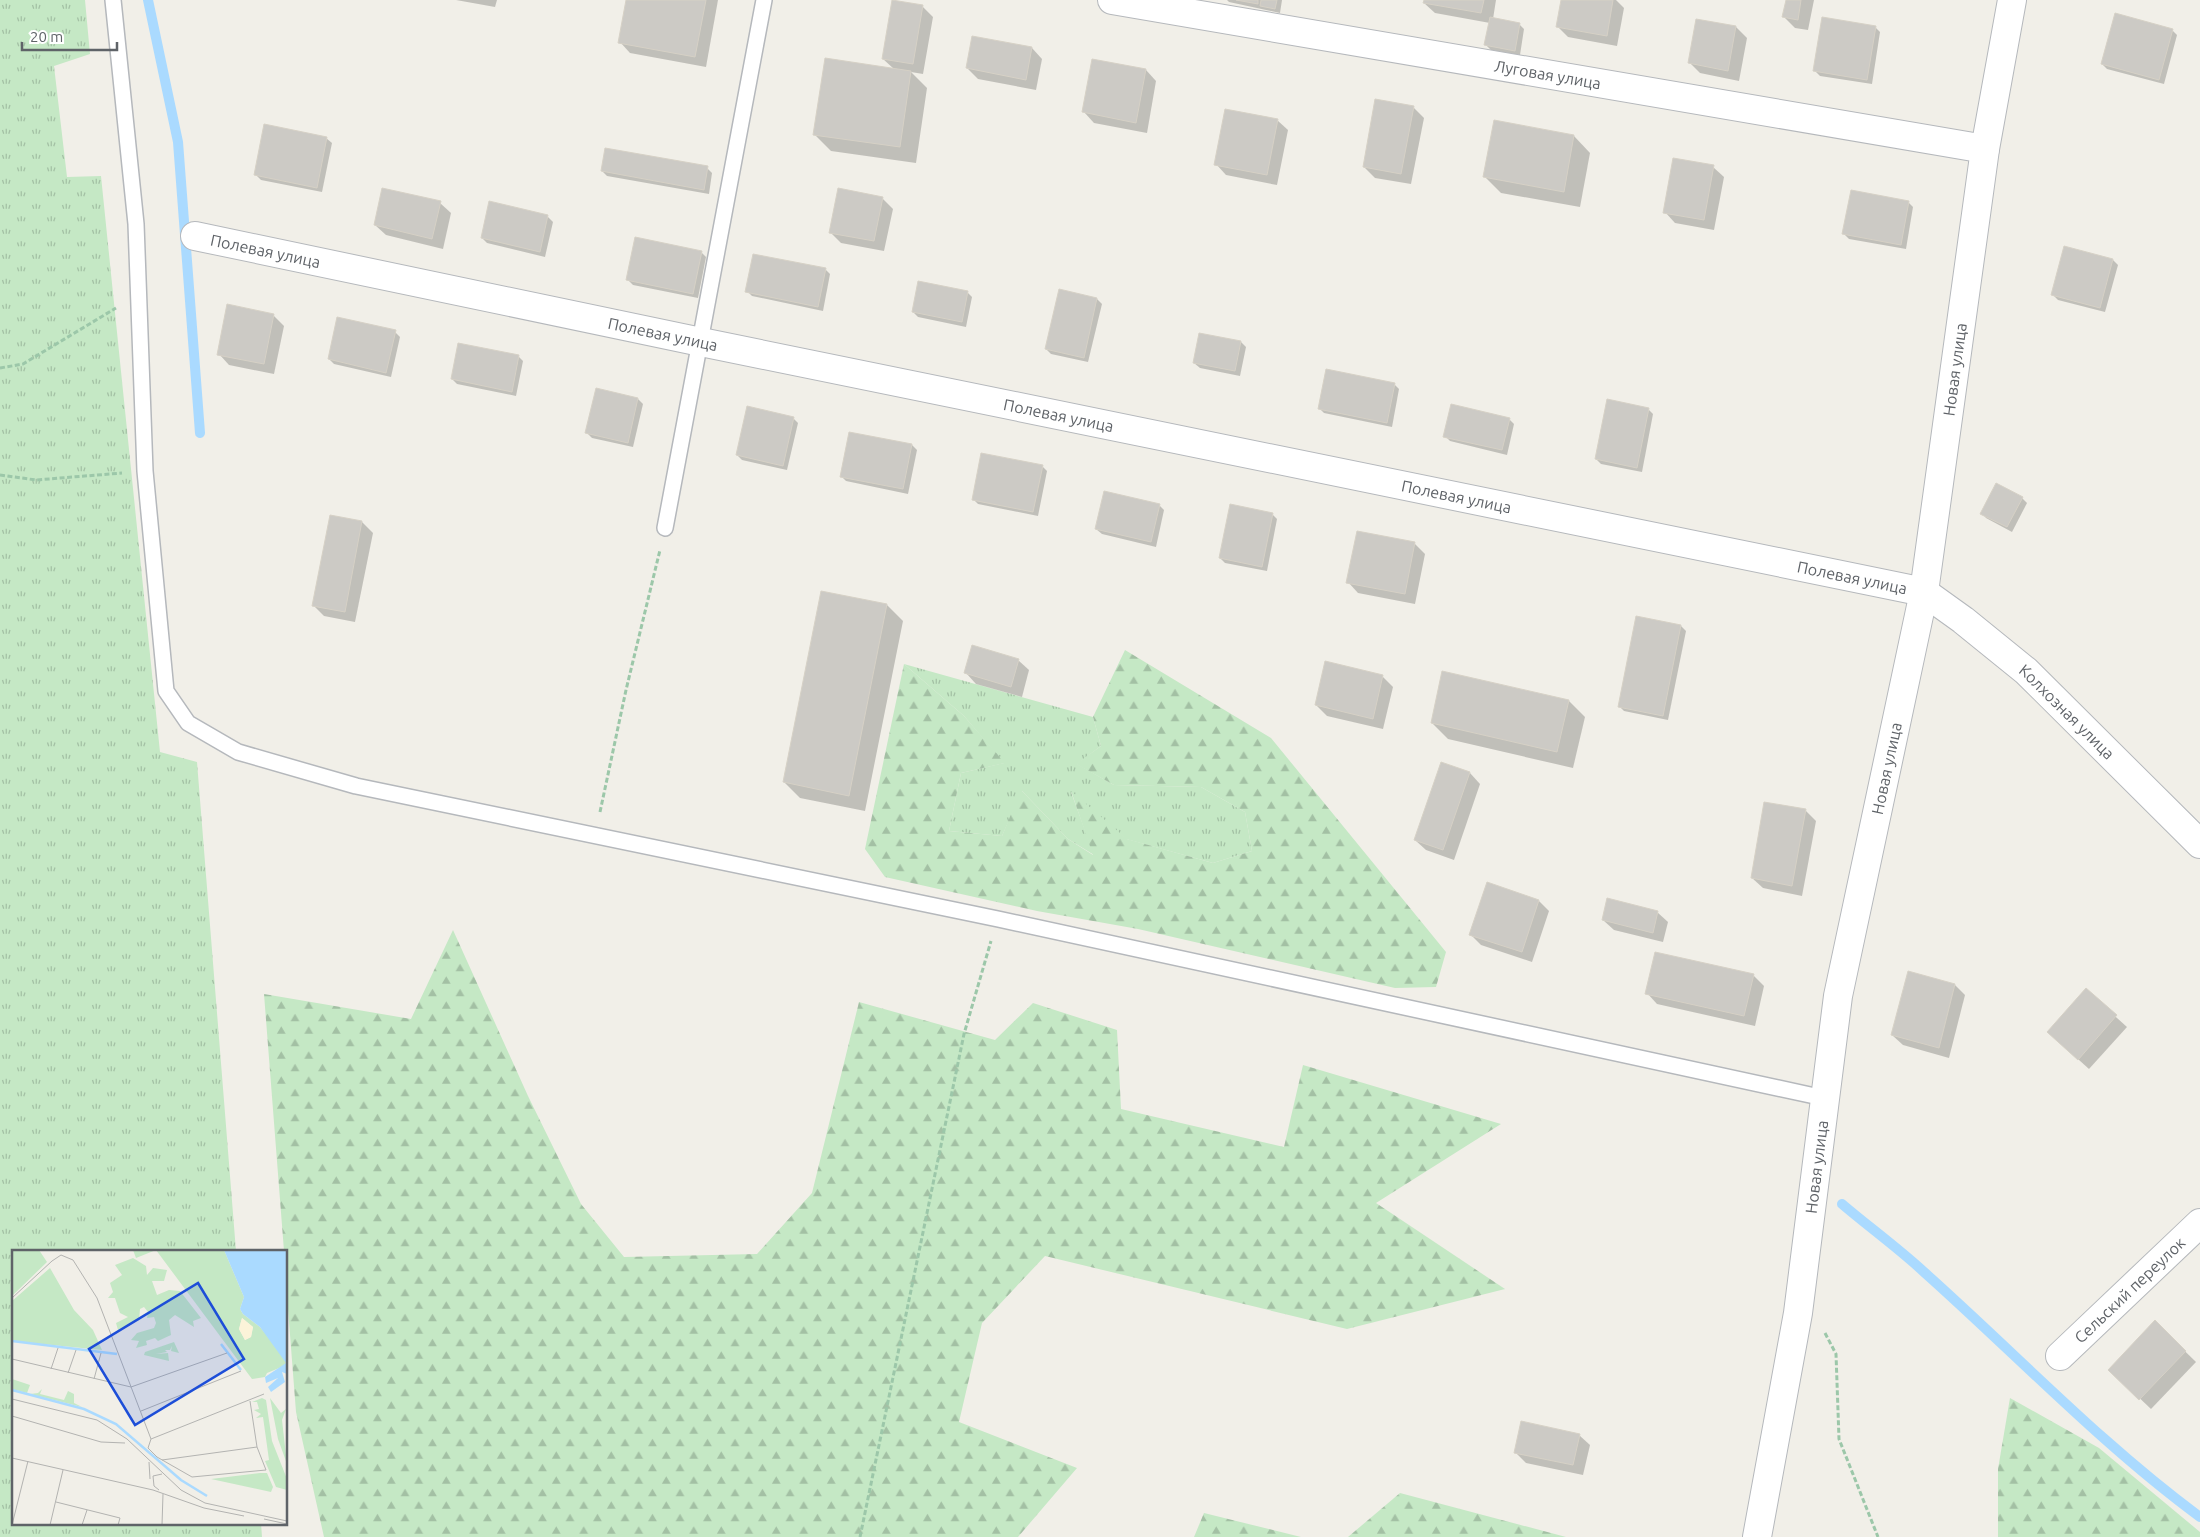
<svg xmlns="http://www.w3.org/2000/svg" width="2200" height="1537" font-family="Ubuntu,sans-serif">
  <defs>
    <pattern id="grass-tufts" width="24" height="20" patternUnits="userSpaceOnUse" patternTransform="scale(1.25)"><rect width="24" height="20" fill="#c5e8c5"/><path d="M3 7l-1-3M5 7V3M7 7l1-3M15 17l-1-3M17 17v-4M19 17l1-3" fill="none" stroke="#a3c0a4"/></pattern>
    <pattern id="forest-firs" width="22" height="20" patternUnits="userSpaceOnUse" patternTransform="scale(1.25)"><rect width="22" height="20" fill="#c5e8c5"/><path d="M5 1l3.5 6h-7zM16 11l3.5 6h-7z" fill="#a3c0a4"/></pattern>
  </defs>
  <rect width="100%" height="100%" fill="#f1efe8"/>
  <g fill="url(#grass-tufts)">
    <path d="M0 0H85L90 54 54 66 67 177 101 176 160 752 197 762 236 1251H14V1523H261L262 1537H0Z"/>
    <path d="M904 664 1093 717 1101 746 1077 764 1114 785 1201 787 1245 812 1252 851 1213 863 1126 839 1071 792 1094 855 1068 839 1022 791 1002 836 949 831 961 773 1004 763 964 716Z"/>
  </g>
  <g fill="url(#forest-firs)">
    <path d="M1125 650 1271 738 1446 952 1436 987 1395 988 1138 929 1037 911 885 877 865 849 904 664 964 716 1005 763 961 773 949 831 1002 836 1021 790 1068 839 1093 855 1071 791 1127 839 1213 863 1252 851 1245 812 1201 787 1114 785 1076 764 1101 746 1093 717Z"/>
    <path d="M453 930 528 1096 581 1204 624 1257 757 1254 812 1193 859 1002 995 1040 1033 1003 1117 1030 1121 1109 1284 1147 1303 1065 1501 1124 1376 1203 1505 1289 1347 1329 1045 1256 982 1323 959 1422 1077 1468 1018 1537H324L296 1412 286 1283V1251H284L264 994 411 1019Z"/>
    <path d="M2010 1398 2099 1448 2200 1532V1537H1998V1469Z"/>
    <path d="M1400 1493 1566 1537H1348Z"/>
    <path d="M1204 1513 1301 1537H1194Z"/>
  </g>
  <g fill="#0003">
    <path d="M456 0H497L495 7Z"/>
    <path d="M628 0H718L706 67 630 53 620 42Z"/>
    <path d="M1227 0H1282L1280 13 1229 2Z"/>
    <path d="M1425 0H1496L1493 19 1519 24 1524 29 1520 55 1491 50 1486 45 1490 23 1435 13 1424 3Z"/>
    <path d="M1562 0H1616L1624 8 1617 46 1568 37 1557 26Z"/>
    <path d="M1787 0H1814L1808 30 1795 28 1784 17Z"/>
    <path d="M922 6 933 17 923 74 911 72 927 88 916 163 831 151 815 135 894 69 883 59Z"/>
    <path d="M1697 20 1736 27 1747 38 1739 81 1700 73 1690 63Z"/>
    <path d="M1875 27 1880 32 1872 84 1820 76 1815 71Z"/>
    <path d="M2172 30 2177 35 2164 84 2107 69 2102 64Z"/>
    <path d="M1032 48 1042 59 1036 90 978 79 967 68Z"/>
    <path d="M1146 70 1156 81 1147 133 1094 123 1084 112Z"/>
    <path d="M1413 107 1424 118 1411 184 1375 178 1364 167Z"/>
    <path d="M1277 120 1288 130 1277 185 1226 175 1216 164Z"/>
    <path d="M1574 136 1590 153 1580 207 1501 193 1485 177Z"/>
    <path d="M326 138 332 143 322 192 261 180 256 175Z"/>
    <path d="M1713 167 1724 177 1714 230 1675 223 1665 212Z"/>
    <path d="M707 168 712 173 709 194 607 176 602 171Z"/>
    <path d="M882 198 893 209 884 251 841 243 830 232Z"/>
    <path d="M1908 202 1913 207 1906 249 1849 239 1844 234Z"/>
    <path d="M440 203 451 213 443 249 386 235 375 225Z"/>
    <path d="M490 203 548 217 553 222 545 257 487 243 482 238Z"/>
    <path d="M2065 248 2113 260 2118 265 2105 312 2058 300 2053 295Z"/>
    <path d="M701 252 706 257 698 298 633 285 628 280Z"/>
    <path d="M825 269 830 274 823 311 752 296 747 291Z"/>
    <path d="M1060 290 1097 299 1102 304 1088 362 1051 354 1046 349Z"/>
    <path d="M967 292 972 297 966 327 918 317 913 312Z"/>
    <path d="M273 315 284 326 274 374 229 365 219 354Z"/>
    <path d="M395 332 400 337 391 377 334 364 329 359Z"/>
    <path d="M1241 342 1246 347 1240 376 1200 368 1194 363Z"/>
    <path d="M518 356 523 361 516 396 457 384 452 379Z"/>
    <path d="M1394 384 1399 389 1392 427 1324 413 1319 408Z"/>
    <path d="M638 399 643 404 633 447 592 438 587 433Z"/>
    <path d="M1648 409 1653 414 1642 472 1601 464 1596 459Z"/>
    <path d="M793 418 798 423 787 470 742 460 737 455Z"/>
    <path d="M1509 419 1514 424 1507 455 1450 441 1445 436Z"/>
    <path d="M912 445 917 450 908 494 846 481 841 476Z"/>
    <path d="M1042 466 1047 471 1038 516 978 504 973 499Z"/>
    <path d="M2022 498 2027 503 2012 532 1986 518 1982 513Z"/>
    <path d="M1159 505 1164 510 1156 547 1102 534 1096 529Z"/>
    <path d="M1272 514 1277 519 1267 571 1225 563 1220 558Z"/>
    <path d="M331 516 362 522 373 533 355 622 324 616 314 606Z"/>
    <path d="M1414 543 1425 554 1415 604 1358 593 1348 582Z"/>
    <path d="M887 605 903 621 865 811 800 798 784 782Z"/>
    <path d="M1681 626 1686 631 1668 720 1624 711 1619 706Z"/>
    <path d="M1018 660 1029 670 1022 697 976 684 966 673Z"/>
    <path d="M1382 676 1393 687 1383 729 1327 716 1316 705Z"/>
    <path d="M1569 701 1585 717 1573 768 1448 739 1432 723Z"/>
    <path d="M1470 773 1480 784 1454 860 1426 850 1415 840Z"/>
    <path d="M1805 810 1816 821 1802 896 1763 888 1752 878Z"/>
    <path d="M1539 901 1549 911 1532 962 1481 945 1470 934Z"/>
    <path d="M1657 912 1668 922 1663 942 1614 930 1603 920Z"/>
    <path d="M1753 975 1764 986 1755 1026 1657 1004 1647 993Z"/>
    <path d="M1955 985 1965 995 1949 1058 1903 1045 1892 1035Z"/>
    <path d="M2086 990 2127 1027 2089 1069 2048 1032Z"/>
    <path d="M2155 1322 2196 1362 2151 1409 2110 1370Z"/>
    <path d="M1579 1435 1590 1445 1583 1475 1526 1463 1516 1453Z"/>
  </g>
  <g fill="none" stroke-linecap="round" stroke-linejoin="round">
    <g stroke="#aadaff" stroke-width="10">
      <path d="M148 0 178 142 200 433"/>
      <path d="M1842 1204C1869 1227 1898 1248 1924 1272 2016 1354 2101 1444 2200 1517"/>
    </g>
  </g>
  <g fill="#cccac5" stroke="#d6d1c6">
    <path d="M626 0H706L695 57 618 43Z"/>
    <path d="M892 0 923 5 913 64 882 59Z"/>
    <path d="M1236 0H1258V4Z"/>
    <path d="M1261 0H1277L1275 9 1260 6Z"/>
    <path d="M1424 0H1484L1481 13 1423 3Z"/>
    <path d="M1561 0H1613L1607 36 1556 27Z"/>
    <path d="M1786 0H1801L1798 20 1782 17Z"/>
    <path d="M2115 13 2173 29 2159 80 2101 64Z"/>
    <path d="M1490 17 1520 23 1515 51 1484 45Z"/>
    <path d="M1822 17 1876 26 1867 80 1813 71Z"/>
    <path d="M1696 19 1736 26 1728 71 1688 63Z"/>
    <path d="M972 36 1032 47 1026 80 966 68Z"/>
    <path d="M825 58 911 71 900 147 813 135Z"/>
    <path d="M1092 59 1146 69 1136 123 1082 112Z"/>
    <path d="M1375 99 1414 106 1401 174 1363 167Z"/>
    <path d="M1225 109 1278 119 1267 175 1214 165Z"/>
    <path d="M1494 120 1574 135 1564 192 1483 177Z"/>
    <path d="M264 124 327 137 317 188 254 175Z"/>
    <path d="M605 148 708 166 704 190 601 171Z"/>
    <path d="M1673 158 1714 165 1704 220 1663 213Z"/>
    <path d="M382 188 441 201 432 239 374 225Z"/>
    <path d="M838 188 883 197 874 241 829 233Z"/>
    <path d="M1851 190 1909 201 1901 245 1842 234Z"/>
    <path d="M489 201 548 215 540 252 481 238Z"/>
    <path d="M635 237 702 251 693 294 626 280Z"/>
    <path d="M2064 246 2113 259 2100 308 2051 295Z"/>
    <path d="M753 254 826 268 818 307 745 292Z"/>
    <path d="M918 281 968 291 962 322 912 312Z"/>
    <path d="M1059 289 1097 298 1084 358 1045 349Z"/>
    <path d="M227 304 274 314 264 364 217 355Z"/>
    <path d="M337 317 396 330 386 373 328 359Z"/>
    <path d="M1199 333 1241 341 1235 371 1193 363Z"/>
    <path d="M458 343 519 355 512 392 451 379Z"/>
    <path d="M1326 369 1395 383 1387 423 1318 409Z"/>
    <path d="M596 388 638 398 628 443 585 433Z"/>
    <path d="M1607 399 1649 408 1637 468 1595 459Z"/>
    <path d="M1451 404 1510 418 1502 450 1443 437Z"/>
    <path d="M747 406 794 417 783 466 736 455Z"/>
    <path d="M849 432 912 444 903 489 840 477Z"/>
    <path d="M981 453 1043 465 1033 512 972 500Z"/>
    <path d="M1996 483 2023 497 2007 527 1980 514Z"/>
    <path d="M1104 491 1160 504 1151 542 1095 529Z"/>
    <path d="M1230 504 1273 513 1262 567 1219 558Z"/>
    <path d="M330 515 362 521 345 612 312 606Z"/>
    <path d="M1357 531 1415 542 1405 594 1346 583Z"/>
    <path d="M821 591 887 604 849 796 783 782Z"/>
    <path d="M1636 616 1681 625 1663 716 1618 707Z"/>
    <path d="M972 645 1019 659 1011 687 964 673Z"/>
    <path d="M1325 661 1383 675 1373 719 1315 705Z"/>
    <path d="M1442 671 1569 700 1557 752 1431 723Z"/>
    <path d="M1441 762 1470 772 1443 850 1414 840Z"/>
    <path d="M1764 802 1806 809 1792 886 1751 878Z"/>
    <path d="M1487 882 1539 900 1522 952 1469 935Z"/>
    <path d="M1607 898 1658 911 1653 933 1602 920Z"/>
    <path d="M1655 952 1754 974 1744 1016 1645 994Z"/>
    <path d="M1908 971 1955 984 1939 1048 1891 1035Z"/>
    <path d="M2086 988 2117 1015 2078 1060 2047 1032Z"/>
    <path d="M2155 1320 2186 1351 2139 1400 2108 1370Z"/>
    <path d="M1521 1421 1580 1434 1573 1465 1514 1453Z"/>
  </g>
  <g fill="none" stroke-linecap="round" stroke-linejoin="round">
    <g stroke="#b5b8bc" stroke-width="18">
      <g id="service">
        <path d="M113 0 136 224 145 471 166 691 188 723 238 752 356 786 998 919 1824 1098"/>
        <path d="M665 528 764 0"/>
      </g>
    </g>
    <g stroke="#b5b8bc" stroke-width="30">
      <g id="minor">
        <path id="s1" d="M1112 0 1985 149"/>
        <path id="s2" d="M195 236 701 342 1924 592 1963 620 2026 671 2200 844"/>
        <path id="s3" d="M2060 1356 2200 1223"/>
        <path id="s4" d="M1757 1537 1798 1313 1838 996 1924 592 1985 149 2012 0"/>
      </g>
    </g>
    <g stroke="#9cc7a9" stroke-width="3" stroke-dasharray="5 2.5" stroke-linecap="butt">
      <path d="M0 368 23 364 116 308"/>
      <path d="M0 475 36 480 122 473"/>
      <path d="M600 812 626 690 660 550"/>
      <path d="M1825 1333 1836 1354 1839 1439 1878 1537"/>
      <path d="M860 1537 964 1034 991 941"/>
    </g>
    <use href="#service" stroke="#fff" stroke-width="15"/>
    <use href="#minor" stroke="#fff" stroke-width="28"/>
  </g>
  <g text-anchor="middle" stroke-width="4" stroke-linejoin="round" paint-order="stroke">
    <g font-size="16" fill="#5f6368" stroke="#fff">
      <text dy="6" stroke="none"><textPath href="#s1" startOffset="442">Луговая улица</textPath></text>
      <text dy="6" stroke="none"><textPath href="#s2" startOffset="72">Полевая улица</textPath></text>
      <text dy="6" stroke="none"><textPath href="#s2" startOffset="478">Полевая улица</textPath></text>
      <text dy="6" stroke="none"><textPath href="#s4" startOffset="1185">Новая улица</textPath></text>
      <text dy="6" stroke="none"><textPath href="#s2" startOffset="882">Полевая улица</textPath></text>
      <text dy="6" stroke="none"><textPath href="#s2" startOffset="1288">Полевая улица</textPath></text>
      <text dy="6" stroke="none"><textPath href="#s2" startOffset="1692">Полевая улица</textPath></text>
      <text dy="6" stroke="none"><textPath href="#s2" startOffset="1952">Колхозная улица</textPath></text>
      <text dy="6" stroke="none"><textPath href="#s4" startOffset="780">Новая улица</textPath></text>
      <text dy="6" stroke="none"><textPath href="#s4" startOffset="375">Новая улица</textPath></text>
      <text dy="6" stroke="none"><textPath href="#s3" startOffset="96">Сельский переулок</textPath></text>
    </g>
  </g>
  <g transform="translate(12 1250)">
    <rect width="275" height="275" fill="#f1efe8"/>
    <path d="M0 0H27L35 12 0 46ZM121 0H212L232 47 228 59 231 64 248 77 268 101 274 113 272 116 255 123 253 127 240 129 144 0 124 8ZM230 68 241 77 239 87 233 90 227 79ZM250 148 254 150 260 191 275 229V240L264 237 253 211 257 210 251 167 244 168 249 164 242 160 247 159 245 152H240ZM258 148 269 163 274 159 270 170 275 214 266 189Z" fill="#c5e8c5" fill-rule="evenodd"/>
    <path d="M121 8 134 16 135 25 141 18 155 20 152 31H140L145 45 157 40 168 41 189 68 181 71 182 77 163 65 157 70 159 85 146 91 143 88 134 91 135 95 124 98 127 91 119 90 125 83 142 78 144 73 142 67 135 68 136 62 132 57 128 59 127 70 106 80 104 73 116 67 108 63 103 48H96L101 42 98 33 110 25 103 15ZM38 18 62 60 81 80 90 100 0 91V51ZM162 92 167 103 159 101 160 96 158 100H153L155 102 144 104 156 103 157 111 132 105 133 102ZM30 139 28 144 52 150 56 141 62 144V153L70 157 18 144 26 143ZM248 223H255L261 237 259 242 199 229Z" fill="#c5e8c5"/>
    <path d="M230 68 241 77 239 87 233 90 227 79Z" fill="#fbf3d9"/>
    <path d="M0 129 18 135 15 143 0 139Z" fill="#c5e8c5"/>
    <path d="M212 0H275V124L270 122 273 132 259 142 256 137 266 128 254 133 253 127 274 113 248 77 231 64 228 59 232 47Z" fill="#aadaff"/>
    <path fill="none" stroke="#aadaff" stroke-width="2.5" d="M0 91 105 104M209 94 229 120M0 140 72 159 104 174 169 230 195 246"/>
    <path fill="none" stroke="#b3b3b1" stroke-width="1" d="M0 48 40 11 49 5 61 10 85 48 139 189 136 198 145 207 180 227 254 220 245 197 238 151M0 109 119 137 215 103M39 119 46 98M56 123 64 100M82 129 89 103M0 149 85 170 115 189 169 240 193 253 275 271M129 161 229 121M0 166 89 192 113 193M139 189 252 144M0 208 141 240 192 258 232 266M150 210 245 197M137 212 138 229M147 240 142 236 141 226 150 224M44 252 108 268 106 275M252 269 275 274M0 275 16 211M38 275 51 220M70 275 75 260M150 275 151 244"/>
    <path fill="#1d4ed8" fill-opacity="0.15" stroke="#1d4ed8" stroke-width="2.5" d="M186 33 232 109 123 175 77 99Z"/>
    <rect width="275" height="275" fill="none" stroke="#5f6368" stroke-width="2.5"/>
  </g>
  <path d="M22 42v8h95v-8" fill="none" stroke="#5f6368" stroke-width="2.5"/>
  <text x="30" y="42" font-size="15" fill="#5f6368" stroke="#ffffff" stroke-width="4" paint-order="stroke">20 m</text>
</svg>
